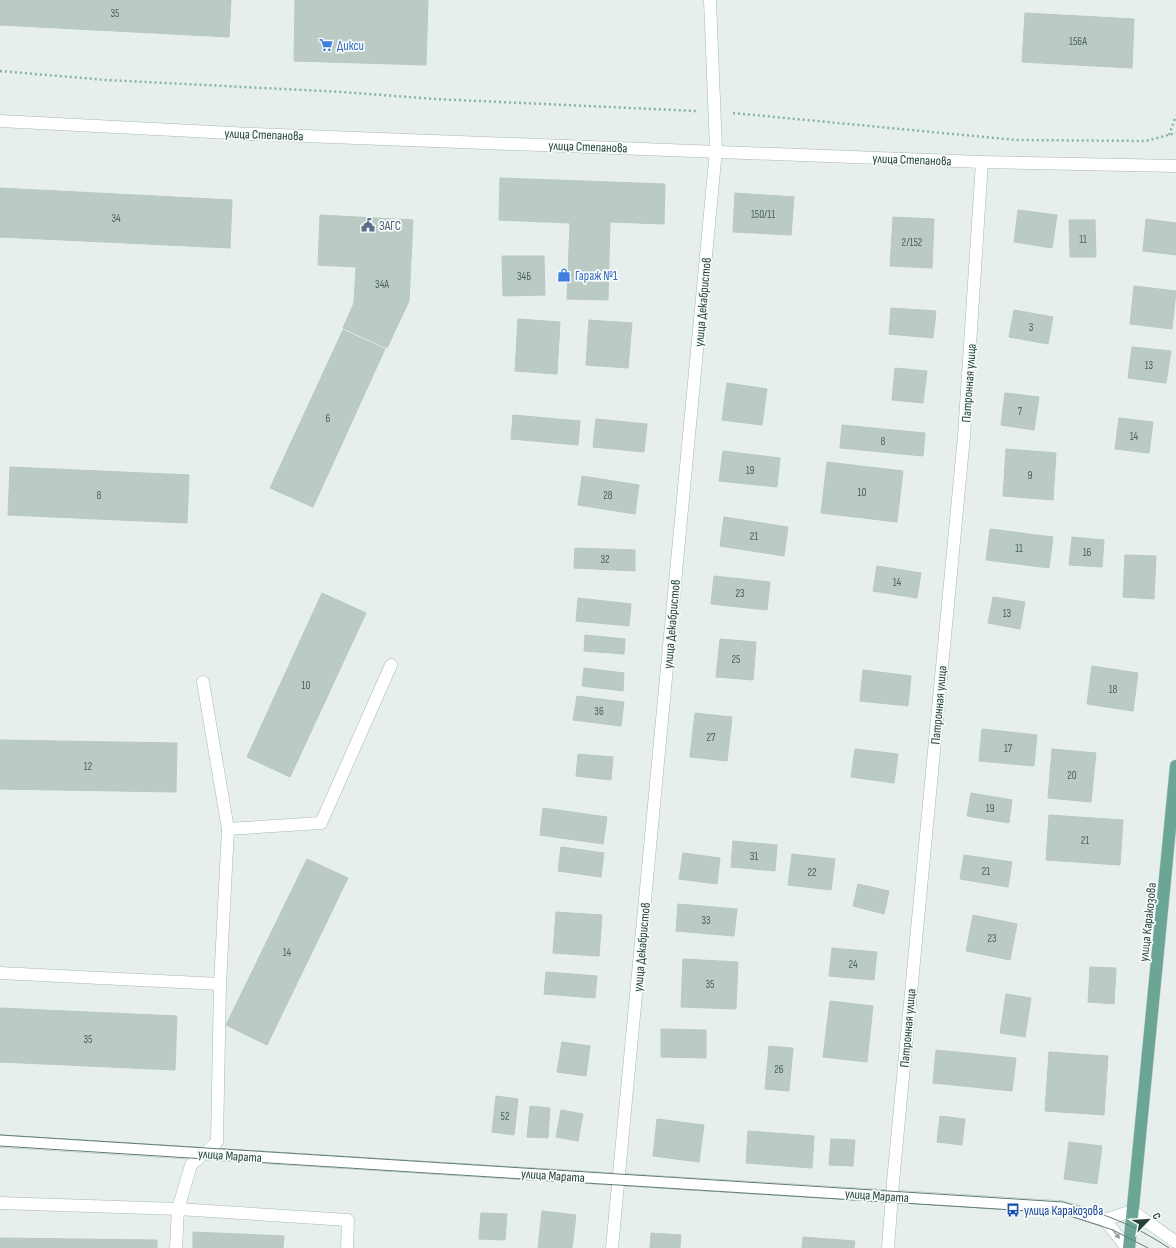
<svg xmlns="http://www.w3.org/2000/svg" width="1176" height="1248" font-family="'Sofia Sans Condensed',sans-serif">
  <rect width="100%" height="100%" fill="#e6efeb"/>
  <g fill="#bbcac4" stroke="#b8c9c2">
    <path d="M0 0H231L229 37 0 25Z"/>
    <path d="M295 0H428L426 65 294 61Z"/>
    <path d="M1025 13 1134 19 1132 68 1022 62Z"/>
    <path d="M500 178 665 184 664 224 610 222 608 300 567 299 570 223 499 220Z"/>
    <path d="M0 188 232 200 230 248 0 237Z"/>
    <path d="M735 193 794 197 791 235 733 232Z"/>
    <path d="M1018 210 1057 215 1052 248 1014 242Z"/>
    <path d="M320 215 413 220 409 301 387 348 343 328 354 303 356 267 318 265Z"/>
    <path d="M893 217 934 219 932 268 890 266Z"/>
    <path d="M1146 219 1176 223V255L1143 251Z"/>
    <path d="M1069 220H1095L1096 257H1070Z"/>
    <path d="M502 256H544L545 295 503 296Z"/>
    <path d="M1134 286 1176 291 1172 329 1130 324Z"/>
    <path d="M891 308 936 311 933 338 889 334Z"/>
    <path d="M1014 310 1053 317 1048 344 1009 337Z"/>
    <path d="M518 319 560 322 557 374 515 371Z"/>
    <path d="M589 320 632 323 628 368 586 365Z"/>
    <path d="M343 330 385 349 313 507 270 488Z"/>
    <path d="M1132 347 1171 351 1166 383 1128 378Z"/>
    <path d="M895 368 927 371 923 403 892 400Z"/>
    <path d="M727 383 767 389 762 425 722 420Z"/>
    <path d="M1005 393 1039 397 1034 430 1001 425Z"/>
    <path d="M513 415 580 421 578 445 511 439Z"/>
    <path d="M1119 418 1153 422 1149 453 1115 449Z"/>
    <path d="M596 419 647 424 644 452 593 447Z"/>
    <path d="M842 425 925 433 923 456 840 448Z"/>
    <path d="M1006 449 1056 453 1053 500 1003 496Z"/>
    <path d="M723 451 780 458 777 487 719 481Z"/>
    <path d="M827 462 903 471 897 522 821 513Z"/>
    <path d="M10 467 189 475 187 523 8 515Z"/>
    <path d="M582 476 639 485 635 514 578 505Z"/>
    <path d="M724 517 788 527 784 556 720 546Z"/>
    <path d="M990 529 1053 537 1049 568 986 560Z"/>
    <path d="M1072 537 1104 540 1102 567 1069 565Z"/>
    <path d="M575 548 635 550V571L574 568Z"/>
    <path d="M1125 555 1156 556 1154 599 1123 597Z"/>
    <path d="M877 566 921 573 917 598 873 591Z"/>
    <path d="M714 576 770 582 767 610 711 604Z"/>
    <path d="M322 593 366 613 290 777 247 757Z"/>
    <path d="M993 597 1025 602 1020 629 988 623Z"/>
    <path d="M578 598 631 604 629 626 576 621Z"/>
    <path d="M585 635 625 639 624 654 584 651Z"/>
    <path d="M720 639 756 642 753 680 716 677Z"/>
    <path d="M1092 666 1138 673 1133 711 1087 704Z"/>
    <path d="M584 668 624 673 623 691 582 686Z"/>
    <path d="M863 670 911 676 908 706 860 701Z"/>
    <path d="M577 696 624 702 621 726 573 720Z"/>
    <path d="M695 713 732 717 727 761 690 757Z"/>
    <path d="M982 729 1037 735 1034 766 979 761Z"/>
    <path d="M0 740 177 743 176 792 0 789Z"/>
    <path d="M855 749 898 754 894 783 851 777Z"/>
    <path d="M1052 749 1096 753 1091 802 1048 798Z"/>
    <path d="M578 754 613 757 611 780 576 776Z"/>
    <path d="M971 793 1012 800 1009 823 967 816Z"/>
    <path d="M543 808 607 817 603 844 540 835Z"/>
    <path d="M1049 815 1123 820 1120 865 1046 860Z"/>
    <path d="M733 841 777 845 775 871 731 867Z"/>
    <path d="M561 847 604 853 601 877 558 871Z"/>
    <path d="M683 853 720 858 717 884 679 879Z"/>
    <path d="M792 854 835 859 831 890 788 885Z"/>
    <path d="M964 855 1012 862 1008 887 960 879Z"/>
    <path d="M307 859 348 878 267 1045 226 1025Z"/>
    <path d="M858 884 889 891 884 914 853 906Z"/>
    <path d="M678 904 737 909 734 936 676 931Z"/>
    <path d="M556 912 602 915 599 956 553 953Z"/>
    <path d="M973 915 1017 924 1010 960 966 951Z"/>
    <path d="M832 948 877 952 874 980 829 976Z"/>
    <path d="M683 959 738 962 736 1009 681 1007Z"/>
    <path d="M1090 967 1116 968 1114 1004 1088 1002Z"/>
    <path d="M546 972 597 976 595 998 544 994Z"/>
    <path d="M1006 994 1031 998 1025 1037 1000 1033Z"/>
    <path d="M830 1001 873 1006 867 1062 823 1057Z"/>
    <path d="M0 1008 177 1016 175 1070 0 1062Z"/>
    <path d="M661 1029 706 1030V1058L661 1057Z"/>
    <path d="M562 1042 590 1046 586 1076 557 1072Z"/>
    <path d="M769 1046 793 1048 789 1091 765 1089Z"/>
    <path d="M936 1050 1016 1058 1012 1091 933 1083Z"/>
    <path d="M1049 1052 1108 1056 1104 1115 1045 1111Z"/>
    <path d="M496 1096 518 1099 514 1135 492 1132Z"/>
    <path d="M530 1106 550 1108 548 1138 527 1137Z"/>
    <path d="M561 1110 583 1114 578 1141 556 1137Z"/>
    <path d="M940 1116 965 1119 962 1145 937 1142Z"/>
    <path d="M657 1119 704 1125 699 1162 653 1156Z"/>
    <path d="M748 1131 814 1136 812 1168 746 1163Z"/>
    <path d="M831 1139 855 1140 853 1166 829 1165Z"/>
    <path d="M1069 1142 1102 1146 1097 1184 1064 1179Z"/>
    <path d="M542 1211 576 1215 572 1248H538Z"/>
    <path d="M481 1213 507 1214 505 1240 479 1239Z"/>
    <path d="M193 1232 284 1236 283 1248H193Z"/>
    <path d="M651 1233 681 1235 680 1248H650Z"/>
    <path d="M803 1237 855 1241 854 1248H802Z"/>
    <path d="M0 1238 157 1240V1248H0Z"/>
  </g>
  <g fill="none" stroke-linecap="round" stroke-linejoin="round">
    <g stroke="#a8b8b2" stroke-width="13">
      <g id="minor">
        <path d="M0 121 251 134 982 162 1176 166"/>
        <path d="M228 829 321 823 391 665"/>
        <path d="M0 973 220 984"/>
        <path d="M0 1141 1062 1207 1105 1220 1132 1211 1176 1242"/>
        <path d="M0 1203 178 1209 348 1220 347 1248"/>
        <path d="M1105 1220 1127 1248"/>
        <path d="M176 1248 178 1209 191 1165 217 1142 220 984 228 829 203 682"/>
        <path d="M612 1248 716 150 710 0"/>
        <path d="M888 1248 893 1182 964 436 982 162"/>
      </g>
    </g>
    <g stroke="#c2cac8" stroke-width="13">
      <path id="major" d="M1129 1248 1176 766"/>
    </g>
    <g stroke="#86b3a5" stroke-width="2.5" stroke-dasharray="2 3" stroke-linecap="butt">
      <path d="M0 71 106 80 342 92 435 99 696 111"/>
      <path d="M733 113 1016 140 1146 141 1176 133"/>
      <path d="M1169 135 1176 116"/>
    </g>
    <use href="#minor" stroke="#fff" stroke-width="12"/>
    <use href="#major" stroke="#6aa596" stroke-width="12"/>
    <g stroke="#5f7d75" stroke-width="1">
      <path d="M0 1135 1063 1202C1104 1214 1133 1224 1169 1248"/>
      <path d="M0 1146 1061 1213 1113 1230 1148 1248"/>
    </g>
  </g>
  <defs><path id="oneway-solid" d="M-6-.8H1V-3.2L6.5 0L1 3.2V.8H-6Z"/></defs>
  <use fill="#92a09c" href="#oneway-solid" transform="translate(1116 1234) rotate(51)"/>
  <defs>
    <g id="supermarket-bare" transform="scale(1.08)"><path d="M-6-5.5h2.5l.6 2H6L4.5 2H-2.5L-4.4-4H-6ZM-1.5 3.2a1.3 1.3 0 1 0 .1 0ZM3 3.2a1.3 1.3 0 1 0 .1 0Z" fill="#3f7fe0" stroke="#f7fbf9" stroke-width="2.5" paint-order="stroke"/></g>
    <g id="civic-bare" transform="scale(1.08)"><path d="M-.6-6.5H3V-4.5H.6V-3L4-1V1h2V6H-6V1h2V-1L-.6-3ZM-1.2 2.5V6h2.4V2.5Z" fill="#5c6f8a" stroke="#f7fbf9" stroke-width="2.5" paint-order="stroke"/></g>
    <g id="shop-bare" transform="scale(1.08)"><path d="M-5-2.5h2.3a2.7 3.5 0 0 1 5.4 0H5L5.5 6h-11ZM-1.5-2.5h3a1.5 2.3 0 0 0-3 0Z" fill="#3f7fe0" stroke="#f7fbf9" stroke-width="2.5" paint-order="stroke"/></g>
    <g id="bus-bare" transform="scale(1.08)"><path d="M-5-6H5V4H4V6H2V4H-2V6H-4V4H-5ZM-3.5-4V0h7V-4ZM-3.5 1.2v1.5H-2V1.2ZM2 1.2v1.5H3.5V1.2Z" fill="#1a4fb4" stroke="#f7fbf9" stroke-width="2.5" paint-order="stroke"/></g>
  </defs>
  <g fill-rule="evenodd">
    <use href="#supermarket-bare" x="326" y="45"/>
    <use href="#civic-bare" x="368" y="225"/>
    <use href="#shop-bare" x="564" y="275"/>
    <use href="#bus-bare" x="1013" y="1210"/>
  </g>
  <g text-anchor="middle" stroke-width="3.5" stroke-linejoin="round" paint-order="stroke">
    <g font-size="11" fill="#4a645c">
      <text x="115" y="17">35</text>
      <text x="1078" y="45">156А</text>
      <text x="763" y="218">150/11</text>
      <text x="116" y="222">34</text>
      <text x="1083" y="243">11</text>
      <text x="912" y="246">2/152</text>
      <text x="524" y="280">34Б</text>
      <text x="382" y="288">34А</text>
      <text x="1031" y="331">3</text>
      <text x="1149" y="369">13</text>
      <text x="1020" y="415">7</text>
      <text x="328" y="422">6</text>
      <text x="1134" y="440">14</text>
      <text x="883" y="445">8</text>
      <text x="750" y="474">19</text>
      <text x="1030" y="479">9</text>
      <text x="862" y="496">10</text>
      <text x="99" y="499">8</text>
      <text x="608" y="499">28</text>
      <text x="754" y="540">21</text>
      <text x="1019" y="552">11</text>
      <text x="1087" y="556">16</text>
      <text x="605" y="563">32</text>
      <text x="897" y="586">14</text>
      <text x="740" y="597">23</text>
      <text x="1007" y="617">13</text>
      <text x="736" y="663">25</text>
      <text x="306" y="689">10</text>
      <text x="1113" y="693">18</text>
      <text x="599" y="715">36</text>
      <text x="711" y="741">27</text>
      <text x="1008" y="752">17</text>
      <text x="88" y="770">12</text>
      <text x="1072" y="779">20</text>
      <text x="990" y="812">19</text>
      <text x="1085" y="844">21</text>
      <text x="754" y="860">31</text>
      <text x="986" y="875">21</text>
      <text x="812" y="876">22</text>
      <text x="706" y="924">33</text>
      <text x="992" y="942">23</text>
      <text x="287" y="956">14</text>
      <text x="853" y="968">24</text>
      <text x="710" y="988">35</text>
      <text x="88" y="1043">35</text>
      <text x="779" y="1073">26</text>
      <text x="505" y="1120">52</text>
    </g>
    <g font-size="13" fill="#366cbe" stroke="#f7fbf9" text-anchor="start">
      <text x="337" y="50">Дикси</text>
      <text x="575" y="280">Гараж №1</text>
    </g>
    <g font-size="13" fill="#24423a" stroke="#f7fbf9">
      <text transform="translate(264 134) rotate(2)" y="5">улица Степанова</text>
      <text transform="translate(588 146) rotate(2)" y="5">улица Степанова</text>
      <text transform="translate(912 159) rotate(2)" y="5">улица Степанова</text>
      <text transform="translate(702 302) rotate(-85)" y="5">улица Декабристов</text>
      <text transform="translate(968 383) rotate(-86)" y="5">Патронная улица</text>
      <text transform="translate(671 624) rotate(-85)" y="5">улица Декабристов</text>
      <text transform="translate(938 705) rotate(-85)" y="5">Патронная улица</text>
      <text transform="translate(1147 922) rotate(-84)" y="5">улица Каракозова</text>
      <text transform="translate(641 947) rotate(-85)" y="5">улица Декабристов</text>
      <text transform="translate(907 1028) rotate(-85)" y="5">Патронная улица</text>
      <text transform="translate(230 1155) rotate(4)" y="5">улица Марата</text>
      <text transform="translate(553 1175) rotate(4)" y="5">улица Марата</text>
      <text transform="translate(877 1195) rotate(4)" y="5">улица Марата</text>
    </g>
    <g font-size="13" fill="#4e5e75" stroke="#f7fbf9" text-anchor="start">
      <text x="379" y="230">ЗАГС</text>
    </g>
    <g font-size="13" fill="#164399" stroke="#f7fbf9" text-anchor="start">
      <text x="1024" y="1215">улица Каракозова</text>
    </g>
  </g>
  <g transform="translate(1148 1220) rotate(65)" stroke="#f7fbf9" stroke-width="3" paint-order="stroke">
  <path d="M0-3L7 15L0 10L-7 15Z" fill="#24423a"/>
  <text y="-6" font-size="11" font-weight="bold" text-anchor="middle" fill="#24423a">С</text>
  </g>
</svg>
